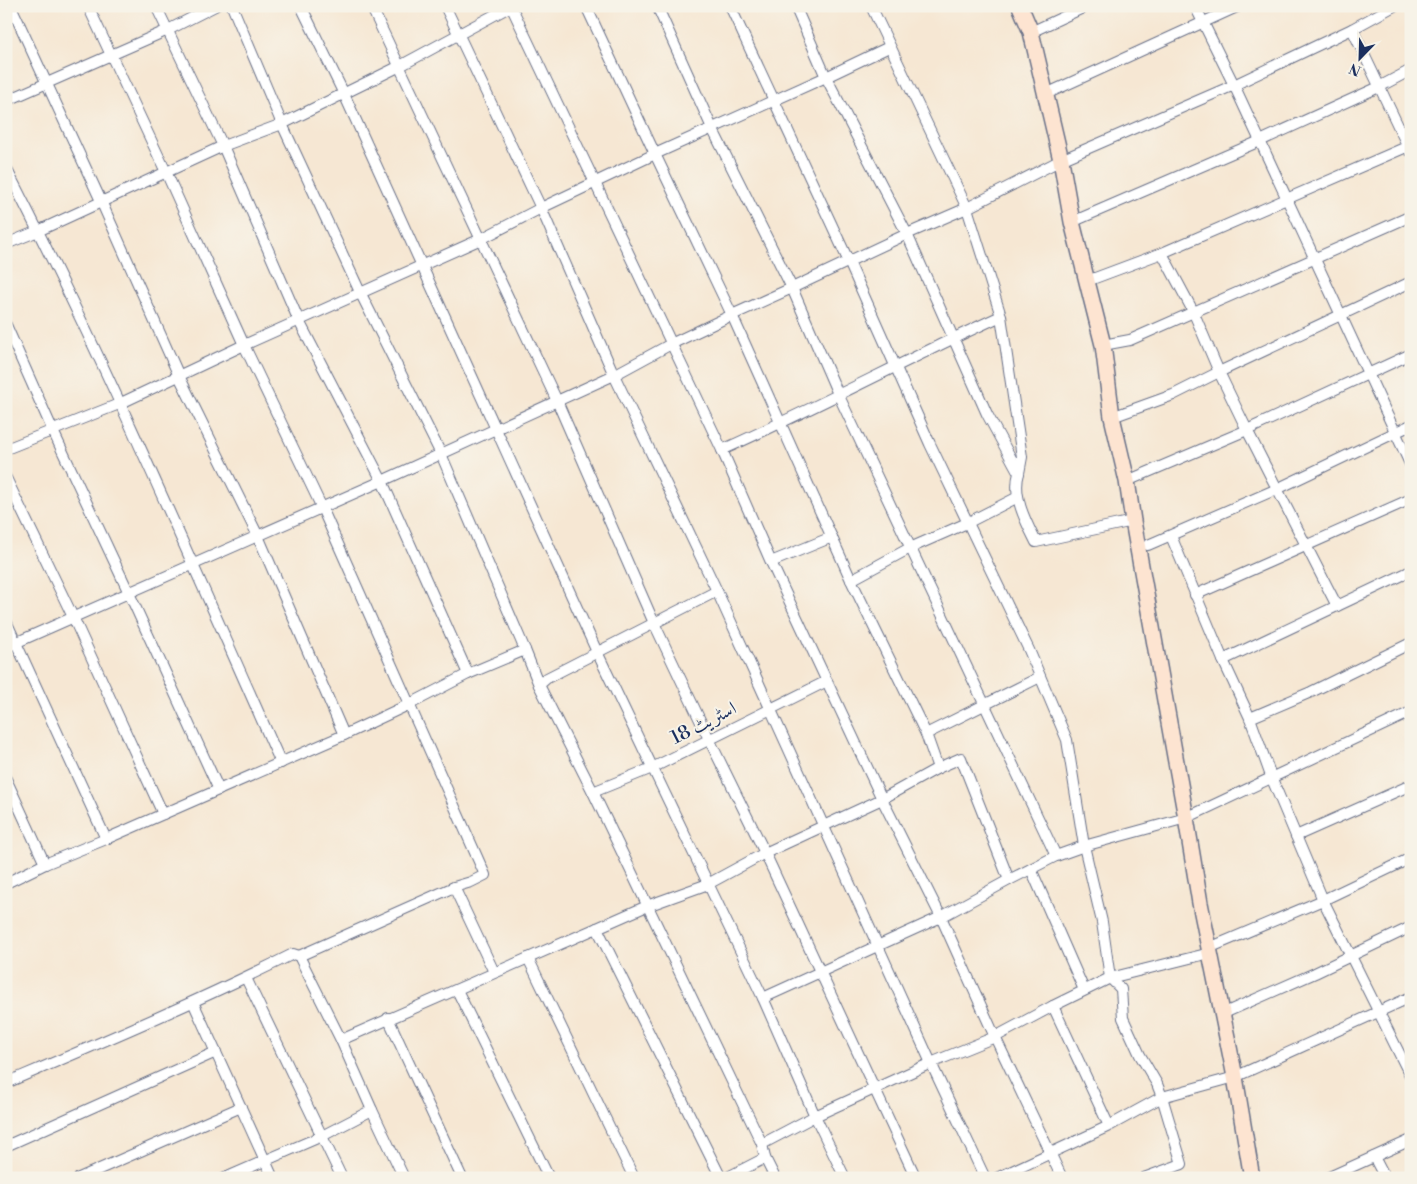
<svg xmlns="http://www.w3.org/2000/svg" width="1417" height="1184" font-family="'Libre Bodoni',Amiri,serif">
  <rect width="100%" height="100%" fill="#f7f3e8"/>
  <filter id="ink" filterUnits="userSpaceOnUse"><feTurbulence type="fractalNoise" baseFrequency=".02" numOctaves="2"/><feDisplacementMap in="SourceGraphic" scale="10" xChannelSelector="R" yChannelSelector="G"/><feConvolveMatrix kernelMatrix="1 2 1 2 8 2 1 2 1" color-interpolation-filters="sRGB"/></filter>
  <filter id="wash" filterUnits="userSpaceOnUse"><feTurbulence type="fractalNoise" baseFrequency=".0096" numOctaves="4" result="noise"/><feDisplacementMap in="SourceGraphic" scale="20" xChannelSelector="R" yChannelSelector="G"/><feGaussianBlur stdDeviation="1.12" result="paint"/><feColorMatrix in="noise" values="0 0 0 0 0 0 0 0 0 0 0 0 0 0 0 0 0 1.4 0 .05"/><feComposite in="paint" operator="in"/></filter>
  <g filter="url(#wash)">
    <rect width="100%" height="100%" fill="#f6e7d3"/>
  </g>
  <g filter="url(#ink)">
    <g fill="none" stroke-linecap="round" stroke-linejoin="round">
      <g stroke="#686f87" stroke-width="12">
        <g id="street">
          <path d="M11 6 101 201 179 376 258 536 344 735"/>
          <path d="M88 6 166 172 244 345 322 508 485 875 471 882 454 887 494 972"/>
          <path d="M156 6 223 146 299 321 382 481 468 674"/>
          <path d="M232 6 282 124 360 292 441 454 525 650"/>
          <path d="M301 6 344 94 422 266 597 652 763 998 815 1116 845 1178"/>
          <path d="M371 6 557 401 654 623 709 739 765 853 916 1178"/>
          <path d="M445 6 541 208 614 375 717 591 931 1063 985 1178"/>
          <path d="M511 6 722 450 771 562 882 799 941 917 995 1037 1062 1178"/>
          <path d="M586 6 655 154 732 315 851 580 926 734 938 768 961 758 1009 880"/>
          <path d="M657 6 712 128 792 288 838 394 1056 856"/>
          <path d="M730 6 849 262 930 444 1029 650 1067 740 1084 846 1056 856 1009 880 941 917 763 998"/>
          <path d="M795 6 826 77 907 234 987 414 1019 473C1012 496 1026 522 1036 542L1133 521"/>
          <path d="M871 6 967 208 1001 316 1022 457 1019 473"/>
          <path d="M1195 6 1234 85 1411 466"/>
          <path d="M1352 29 1410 151"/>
          <path d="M1031 32 1087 6"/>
          <path d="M1046 94 1239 6"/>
          <path d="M6 101 168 30 215 6"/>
          <path d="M6 168C106 362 192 564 281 763"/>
          <path d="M1072 222 1260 141 1379 87 1411 70"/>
          <path d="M6 244 38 231 223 146 282 124 400 66 511 6"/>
          <path d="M1162 253 1193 311 1219 372 1247 430 1337 606"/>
          <path d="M1087 281 1162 253 1411 145"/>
          <path d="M6 325 53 431 129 593 219 790"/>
          <path d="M1103 345 1130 340 1411 216"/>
          <path d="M1112 417 1173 395 1219 372 1411 282"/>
          <path d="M6 449 119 404 244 345 481 239 541 208 655 154 826 77 889 47"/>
          <path d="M722 450C816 408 907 359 1001 316"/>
          <path d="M6 478 73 617 163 814"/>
          <path d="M1127 481 1247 430 1411 354"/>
          <path d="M1171 536 1223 660 1250 718 1272 779 1323 900 1411 1077"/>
          <path d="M1148 545 1277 489 1411 425"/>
          <path d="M771 562 832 537"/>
          <path d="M851 580 910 548 967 523 1018 497"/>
          <path d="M1195 595 1411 499"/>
          <path d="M6 621 106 839"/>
          <path d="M6 647 382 481 614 375 671 344 732 315 792 288 907 234 967 208 1061 160 1234 85 1352 29 1394 6"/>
          <path d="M1223 660 1411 571"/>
          <path d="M539 685 547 678 717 591"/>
          <path d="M1250 718 1311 692 1411 643"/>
          <path d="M926 734 1040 677"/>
          <path d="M6 779 45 864"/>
          <path d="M593 792 652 768 827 681"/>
          <path d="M1296 836 1411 785"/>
          <path d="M1031 869 1084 990"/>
          <path d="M6 883 45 864 106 839 344 735 410 704 468 674 525 650 539 685 593 792 762 1144 765 1158 775 1178"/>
          <path d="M597 928 721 1178"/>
          <path d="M1209 948 1323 900 1411 858"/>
          <path d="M299 956 454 887"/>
          <path d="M528 958 634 1178"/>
          <path d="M246 978 342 1178"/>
          <path d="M457 990 549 1178"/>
          <path d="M193 1002 273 1178"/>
          <path d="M1053 1006 1109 1126"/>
          <path d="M1222 1014 1315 973 1411 927"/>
          <path d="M388 1018 462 1178"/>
          <path d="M341 1040 597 928 647 906 708 884 765 853 882 799 938 768"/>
          <path d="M6 1083C102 1042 199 1001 293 954L299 956 341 1040 372 1110 404 1178"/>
          <path d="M762 1144 815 1116 931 1063 995 1037 1053 1006 1110 978 1210 953"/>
          <path d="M6 1146 216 1052"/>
          <path d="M1374 1157 1385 1178"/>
          <path d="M79 1178 241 1107"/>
          <path d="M225 1178 322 1136 372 1110"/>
          <path d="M726 1178 765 1158"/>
          <path d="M997 1178 1109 1126 1162 1097 1235 1077 1411 997"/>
          <path d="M1144 1178 1182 1164 1162 1097 1157 1084 1140 1055 1123 1018 1121 989 1110 978 1102 922 1084 846 1186 818 1411 712"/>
          <path d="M1327 1178 1411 1140"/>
        </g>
      </g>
      <g stroke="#686f87" stroke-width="18">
        <path id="secondary" d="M1020 6 1031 32 1061 160 1072 222 1103 345 1112 417 1127 481 1133 521 1186 818 1200 903 1235 1077 1252 1178"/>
      </g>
      <use href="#street" stroke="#fff" stroke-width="10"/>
      <use href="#secondary" stroke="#fde4d1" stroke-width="15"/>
    </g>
  </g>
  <g text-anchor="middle" stroke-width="4" stroke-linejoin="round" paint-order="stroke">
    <g font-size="19" fill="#1b2f5e" stroke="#f7f3e8">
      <text transform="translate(703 722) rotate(-27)" y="7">اسٹریٹ 18</text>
    </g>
  </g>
  <rect width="1417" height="1184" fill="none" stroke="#f7f3e8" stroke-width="25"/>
  <g transform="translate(1360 58) rotate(203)" stroke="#f7f3e8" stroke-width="4" paint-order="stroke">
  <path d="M0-4L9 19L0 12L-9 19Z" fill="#1b2f5e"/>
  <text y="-8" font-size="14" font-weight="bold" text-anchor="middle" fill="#1b2f5e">N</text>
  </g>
</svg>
